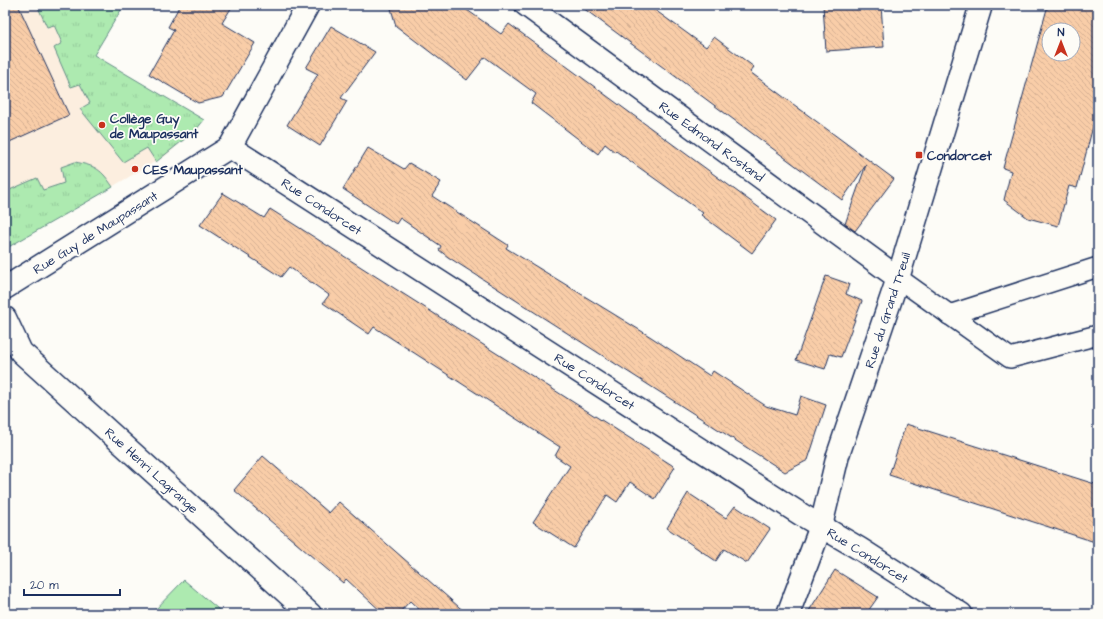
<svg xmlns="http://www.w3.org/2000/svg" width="1103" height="619" font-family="'Architects Daughter',sans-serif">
  <defs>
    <pattern id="grass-tufts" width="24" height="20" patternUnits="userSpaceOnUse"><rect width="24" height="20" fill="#adeab0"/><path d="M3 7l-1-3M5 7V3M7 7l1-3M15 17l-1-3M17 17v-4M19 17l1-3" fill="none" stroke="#94c99a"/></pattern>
    <pattern id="building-back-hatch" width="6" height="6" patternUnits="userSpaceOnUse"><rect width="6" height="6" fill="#f9cda8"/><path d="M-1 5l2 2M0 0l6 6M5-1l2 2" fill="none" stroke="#d5b093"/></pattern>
  </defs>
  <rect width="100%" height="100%" fill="#fdfcf7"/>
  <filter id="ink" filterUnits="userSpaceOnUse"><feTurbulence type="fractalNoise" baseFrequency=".025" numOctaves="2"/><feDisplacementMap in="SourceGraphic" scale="8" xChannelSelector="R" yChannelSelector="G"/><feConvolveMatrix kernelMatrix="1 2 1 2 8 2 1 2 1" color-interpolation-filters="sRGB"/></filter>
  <g filter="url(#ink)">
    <path fill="#fceedf" d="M5 5H124L94 55 204 120 196 130 165 156 5 249Z"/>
    <g fill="url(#grass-tufts)" stroke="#648c87">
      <path d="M37 5H124L94 55 204 120 196 130 156 162 147 148 123 162 80 109 90 103 80 84 71 87 54 48 62 43 54 25 47 27Z"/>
      <path d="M75 162C96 166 101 169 113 187L5 249V192L37 178 43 190 64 183 61 167Z"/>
    </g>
    <path fill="#adeab0" stroke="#648c87" d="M184 580 224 614H151Z"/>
    <g fill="url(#building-back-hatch)" stroke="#1b2f5e" fill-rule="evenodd">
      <path d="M5 5H18L69 115 5 144Z"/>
      <path d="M180 5H233L222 23 255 43 223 97 198 103 149 74 174 30 168 27Z"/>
      <path d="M390 5H460L501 34 509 24 776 220 752 253 701 215 703 213 616 151 615 152 605 144 598 154 531 103 536 94 485 57 467 80 396 26Z"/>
      <path d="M579 5H648L706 47 714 37 754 67 750 72 894 179 855 231 845 224 866 165 842 200Z"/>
      <path d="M823 5H881L884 47 826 51Z"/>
      <path d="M1048 5H1098V107L1077 188 1069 186 1058 226 1028 218 1004 200 1011 171 1003 168ZM1049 30H1073V54H1049Z"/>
      <path d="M331 26 375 52 341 98 347 101 320 146 287 125 318 74 306 68Z"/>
      <path d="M368 148 404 169 409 163 441 182 432 196 508 245 506 248 651 337 710 376 713 371 766 406 795 415 801 396 826 405 808 460 785 472 448 257 439 250 441 246 400 218 396 224 343 189Z"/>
      <path d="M223 193 264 218 270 209 675 467 655 499 630 482 617 502 607 495 574 548 533 522 570 466 555 456 560 447 374 327 369 334 323 303 329 295 289 267 281 277 200 225Z"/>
      <path d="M826 276 849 284 846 294 862 301 841 357 830 354 825 369 796 360Z"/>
      <path d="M906 424 1098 485V543L889 475Z"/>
      <path d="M263 456 329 513 339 502 467 614H424L410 601 398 614H384L346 579 343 583 234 490Z"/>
      <path d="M688 493 726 518 735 506 770 529 747 563 724 549 716 561 667 528Z"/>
      <path d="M835 570 878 597 866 614H807Z"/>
    </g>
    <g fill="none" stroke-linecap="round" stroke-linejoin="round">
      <g stroke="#1b2f5e" stroke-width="22">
        <g id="service">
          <path d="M898 278 1010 358 1098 335"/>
          <path d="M949 315 1098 267"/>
        </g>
      </g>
      <g stroke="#1b2f5e" stroke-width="25">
        <g id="minor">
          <path d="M526 5 898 278"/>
          <path d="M230 147 802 515 860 549 961 614"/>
          <path d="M5 288 230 147 308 5"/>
          <path d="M5 318 21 352 310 614"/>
          <path d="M788 614 821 526 838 455 898 278 981 5"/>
        </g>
      </g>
      <use href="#service" stroke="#fdfcf7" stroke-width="19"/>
      <use href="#minor" stroke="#fdfcf7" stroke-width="22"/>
    </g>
  </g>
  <g fill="#c8321e" stroke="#fdfcf7" stroke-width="1.5">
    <circle cx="102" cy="125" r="4"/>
    <rect x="915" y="151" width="8" height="8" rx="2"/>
    <circle cx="135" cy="169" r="4"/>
  </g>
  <g text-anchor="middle" stroke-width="3.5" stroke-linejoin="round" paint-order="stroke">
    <g font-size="13" font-weight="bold" fill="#1b2f5e" stroke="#fdfcf7" text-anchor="start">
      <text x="110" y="123">Collège Guy<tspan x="110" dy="15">de Maupassant</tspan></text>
      <text x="927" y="160">Condorcet</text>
      <text x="143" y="174">CES Maupassant</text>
    </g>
    <g font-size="13" fill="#1b2f5e" stroke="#fdfcf7">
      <text transform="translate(712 141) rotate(36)" y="5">Rue Edmond Rostand</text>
      <text transform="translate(322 206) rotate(33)" y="5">Rue Condorcet</text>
      <text transform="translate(95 232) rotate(-32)" y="5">Rue Guy de Maupassant</text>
      <text transform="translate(887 310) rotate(-72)" y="5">Rue du Grand Treuil</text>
      <text transform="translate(595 381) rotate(33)" y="5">Rue Condorcet</text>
      <text transform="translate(152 470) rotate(42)" y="5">Rue Henri Lagrange</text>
      <text transform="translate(868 555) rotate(32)" y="5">Rue Condorcet</text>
    </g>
  </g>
  <rect width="1103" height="619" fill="none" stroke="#fdfcf7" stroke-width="20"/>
  <rect x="10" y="10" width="1083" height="599" fill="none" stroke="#1b2f5e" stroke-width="1.5" filter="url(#ink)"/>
  <g transform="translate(1061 42)"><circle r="19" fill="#fdfcf7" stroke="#a3aaba"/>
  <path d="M0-3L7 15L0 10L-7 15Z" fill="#c8321e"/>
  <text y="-6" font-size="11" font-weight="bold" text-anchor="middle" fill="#1b2f5e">N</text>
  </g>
  <path d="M24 589v6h96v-6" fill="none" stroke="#1b2f5e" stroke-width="2"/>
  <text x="30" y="589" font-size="12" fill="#1b2f5e" stroke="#fdfcf7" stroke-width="3" paint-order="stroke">20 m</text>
</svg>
